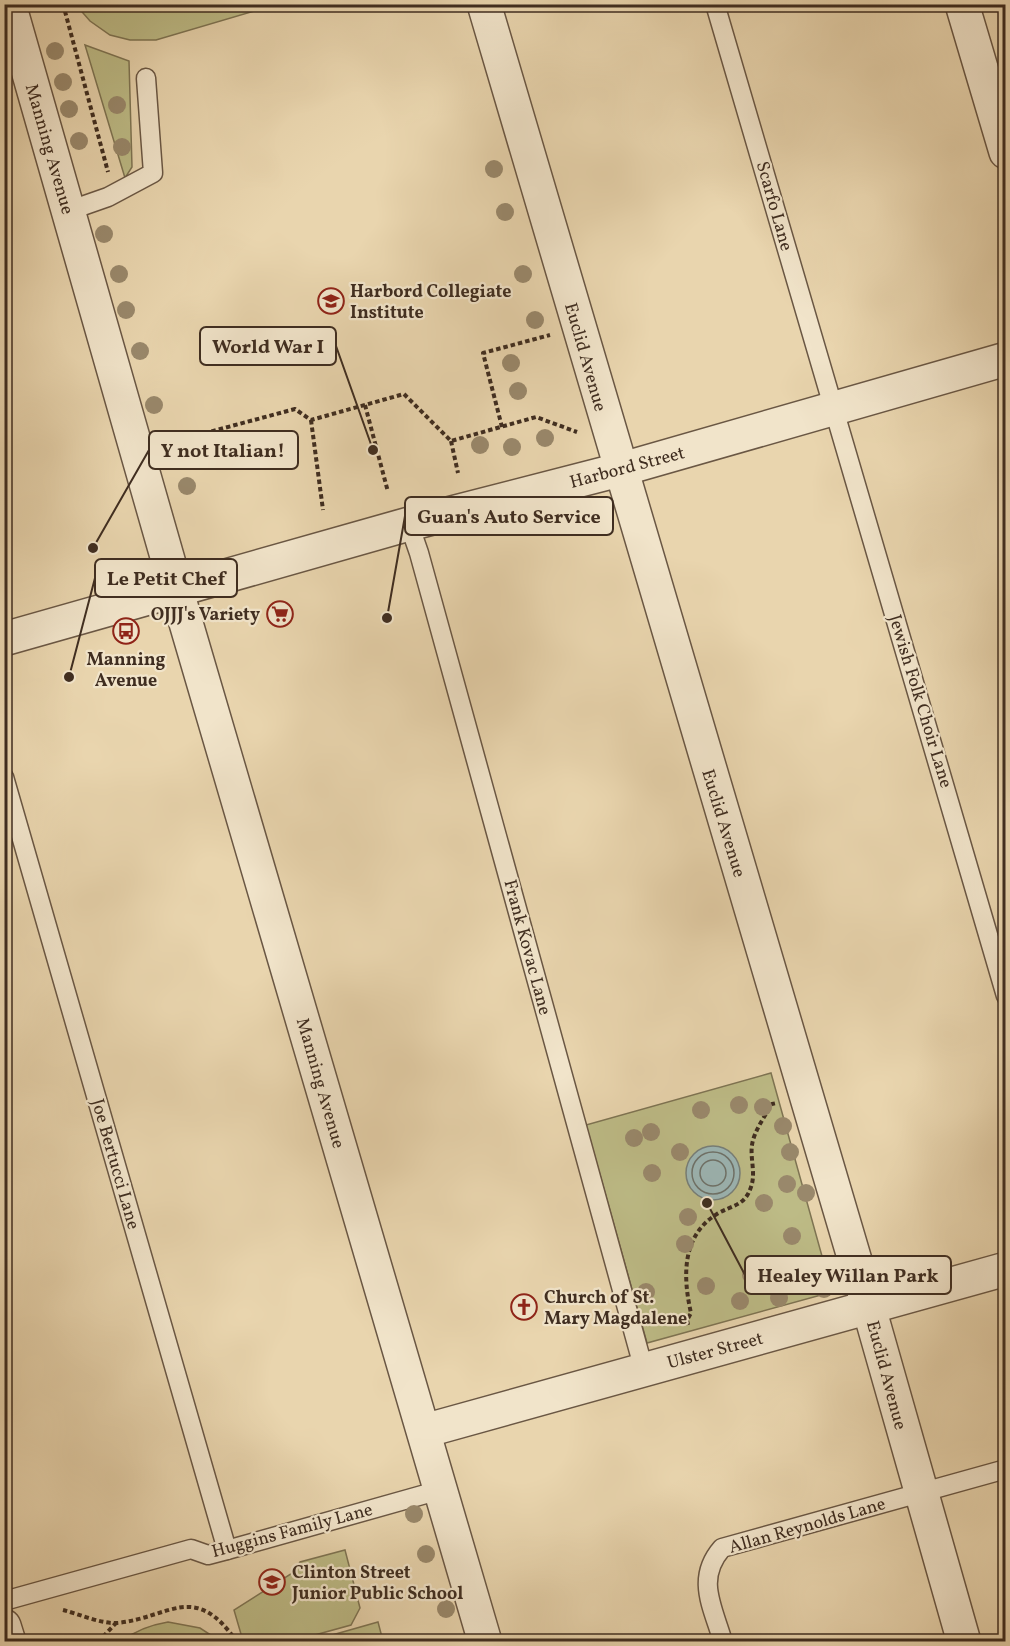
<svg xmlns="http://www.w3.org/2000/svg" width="1010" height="1646" font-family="Vollkorn,serif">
  <rect width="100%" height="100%" fill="#e9d5ae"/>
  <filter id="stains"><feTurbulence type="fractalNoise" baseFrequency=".00333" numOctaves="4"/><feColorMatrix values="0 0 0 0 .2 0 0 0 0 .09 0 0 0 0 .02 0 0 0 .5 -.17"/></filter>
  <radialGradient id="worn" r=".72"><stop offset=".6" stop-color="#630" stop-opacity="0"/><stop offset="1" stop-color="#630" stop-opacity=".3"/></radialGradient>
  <g fill="#bdbb86" stroke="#7e7453" stroke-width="1.5">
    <path d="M76 5H275L156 40H130L110 35 90 21Z"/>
    <path d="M85 45 129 61 132 167 125 178Z"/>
    <path d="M771 1073 832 1292 647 1343 586 1125Z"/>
    <path d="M345 1550 360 1608 351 1625 293 1641H243L234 1610 294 1572 300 1562Z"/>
    <path d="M168 1622 200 1628 220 1641H122C136 1630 150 1625 168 1622Z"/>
    <path d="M378 1622 383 1641H311Z"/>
  </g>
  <circle fill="#9cb6b5" stroke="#777f79" stroke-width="1.5" cx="713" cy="1173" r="27"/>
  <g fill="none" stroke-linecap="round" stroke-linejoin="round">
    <g stroke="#6e726a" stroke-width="1.5">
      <circle cx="713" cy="1173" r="21"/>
      <circle cx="713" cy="1173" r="13"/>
    </g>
    <g stroke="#6a5744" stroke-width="21">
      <g id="service">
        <path d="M715 4 1006 996"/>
        <path d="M68 211 108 197 153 173 146 78"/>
        <path d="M409 524 419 553 644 1370"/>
        <path d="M4 777 227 1550"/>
        <path d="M4 1601 191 1549 208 1555 227 1550 440 1490"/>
        <path d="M723 1642C713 1607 695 1579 722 1548L1006 1469"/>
      </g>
    </g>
    <g stroke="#6a5744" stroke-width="36">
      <g id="minor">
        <path d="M9 4 186 623 485 1642"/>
        <path d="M484 4 869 1308 964 1642"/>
        <path d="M962 4 1006 152"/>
        <path d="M424 1431 1006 1269"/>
        <path d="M4 1626 9 1642"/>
      </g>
    </g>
    <g stroke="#6a5744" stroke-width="36">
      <path id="tertiary" d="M4 639 409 524 619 470 1006 359"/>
    </g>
    <g stroke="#3f2d20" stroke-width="4" stroke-dasharray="4.5 3" stroke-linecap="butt">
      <path d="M63 4 108 172"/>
      <path d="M365 405 388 492"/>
      <path d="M311 420 323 510"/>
      <path d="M502 427 483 353 550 335"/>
      <path d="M451 441 458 473"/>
      <path d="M168 443 295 409 311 420 404 394 451 441 536 417 577 432"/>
      <path d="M688 1325 687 1320 691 1313C683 1278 681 1236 717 1214 732 1205 745 1206 751 1187 756 1173 750 1159 752 1145 754 1131 765 1116 772 1104L777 1103"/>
      <path d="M63 1610C79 1614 101 1624 117 1623 170 1618 194 1580 237 1642"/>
      <path d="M98 1642 116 1623"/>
    </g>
    <use href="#service" stroke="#f1e4ca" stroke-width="18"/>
    <use href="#minor" stroke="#f1e4ca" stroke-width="33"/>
    <use href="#tertiary" stroke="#f1e4ca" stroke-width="33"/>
  </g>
  <g fill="#99886b">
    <circle cx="55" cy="51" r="9"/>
    <circle cx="63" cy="82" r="9"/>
    <circle cx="117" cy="105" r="9"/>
    <circle cx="69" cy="109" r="9"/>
    <circle cx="79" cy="141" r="9"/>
    <circle cx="122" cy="147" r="9"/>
    <circle cx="494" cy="169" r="9"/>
    <circle cx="505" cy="212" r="9"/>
    <circle cx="104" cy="234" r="9"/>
    <circle cx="119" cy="274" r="9"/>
    <circle cx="523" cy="274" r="9"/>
    <circle cx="126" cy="310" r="9"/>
    <circle cx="535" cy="320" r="9"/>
    <circle cx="140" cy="351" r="9"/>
    <circle cx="511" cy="363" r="9"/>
    <circle cx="518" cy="391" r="9"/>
    <circle cx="154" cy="405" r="9"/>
    <circle cx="545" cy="438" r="9"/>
    <circle cx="480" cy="445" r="9"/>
    <circle cx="512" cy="447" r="9"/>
    <circle cx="187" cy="486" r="9"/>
    <circle cx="739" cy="1105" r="9"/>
    <circle cx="763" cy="1107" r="9"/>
    <circle cx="701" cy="1110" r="9"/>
    <circle cx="783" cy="1126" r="9"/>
    <circle cx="651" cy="1132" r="9"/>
    <circle cx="634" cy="1138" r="9"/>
    <circle cx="680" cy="1152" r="9"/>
    <circle cx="790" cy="1152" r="9"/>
    <circle cx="652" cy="1173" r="9"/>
    <circle cx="787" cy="1184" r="9"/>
    <circle cx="806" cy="1193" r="9"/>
    <circle cx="764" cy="1203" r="9"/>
    <circle cx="688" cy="1217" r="9"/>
    <circle cx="792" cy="1236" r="9"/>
    <circle cx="685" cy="1244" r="9"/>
    <circle cx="751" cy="1275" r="9"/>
    <circle cx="706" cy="1286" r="9"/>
    <circle cx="824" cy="1289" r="9"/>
    <circle cx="646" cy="1292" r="9"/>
    <circle cx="779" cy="1298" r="9"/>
    <circle cx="740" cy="1301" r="9"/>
    <circle cx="414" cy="1514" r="9"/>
    <circle cx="426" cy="1554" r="9"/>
    <circle cx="446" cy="1609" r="9"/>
  </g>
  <defs>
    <g id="school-ring" transform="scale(1.35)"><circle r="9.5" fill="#f1e4ca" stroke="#8f2418" stroke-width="1.5"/><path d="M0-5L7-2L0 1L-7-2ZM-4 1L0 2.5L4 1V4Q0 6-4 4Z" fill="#8f2418"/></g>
    <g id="supermarket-ring" transform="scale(1.35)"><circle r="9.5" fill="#f1e4ca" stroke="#8f2418" stroke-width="1.5"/><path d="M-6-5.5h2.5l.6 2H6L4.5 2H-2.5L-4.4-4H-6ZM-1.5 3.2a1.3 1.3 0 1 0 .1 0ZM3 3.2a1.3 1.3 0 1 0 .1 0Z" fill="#8f2418"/></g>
    <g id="bus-ring" transform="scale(1.35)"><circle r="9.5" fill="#f1e4ca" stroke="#8f2418" stroke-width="1.5"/><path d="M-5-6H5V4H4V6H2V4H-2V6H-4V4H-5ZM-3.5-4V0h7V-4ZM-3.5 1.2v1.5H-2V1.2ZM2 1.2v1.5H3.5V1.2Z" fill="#8f2418"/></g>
    <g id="church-ring" transform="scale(1.35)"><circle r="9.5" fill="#f1e4ca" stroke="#8f2418" stroke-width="1.5"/><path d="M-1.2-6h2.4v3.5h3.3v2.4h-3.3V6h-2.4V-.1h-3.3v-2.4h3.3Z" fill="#8f2418"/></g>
  </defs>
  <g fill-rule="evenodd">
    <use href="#school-ring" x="331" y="301"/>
    <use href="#supermarket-ring" x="280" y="614"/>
    <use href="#bus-ring" x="126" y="631"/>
    <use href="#church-ring" x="524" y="1307"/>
    <use href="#school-ring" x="272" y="1582"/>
  </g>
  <g text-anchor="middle" stroke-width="4.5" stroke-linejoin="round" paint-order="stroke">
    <g font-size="18" fill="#3f2d20" stroke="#f1e4ca">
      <text transform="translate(50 149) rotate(74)" y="6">Manning Avenue</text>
      <text transform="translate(775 206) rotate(74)" y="6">Scarfo Lane</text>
      <text transform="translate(586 357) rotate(74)" y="6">Euclid Avenue</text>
      <text transform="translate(627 467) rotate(-15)" y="6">Harbord Street</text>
      <text transform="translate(921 701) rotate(73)" y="6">Jewish Folk Choir Lane</text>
      <text transform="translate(724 823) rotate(73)" y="6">Euclid Avenue</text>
      <text transform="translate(528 947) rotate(75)" y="6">Frank Kovac Lane</text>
      <text transform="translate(321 1083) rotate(74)" y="6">Manning Avenue</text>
      <text transform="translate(116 1164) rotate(74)" y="6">Joe Bertucci Lane</text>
      <text transform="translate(715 1350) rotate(-15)" y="6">Ulster Street</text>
      <text transform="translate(887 1375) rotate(75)" y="6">Euclid Avenue</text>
      <text transform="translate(807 1525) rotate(-16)" y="6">Allan Reynolds Lane</text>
      <text transform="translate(292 1530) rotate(-15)" y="6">Huggins Family Lane</text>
    </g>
    <g font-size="18" font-weight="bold" fill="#3f2d20" stroke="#f1e4ca" text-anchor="start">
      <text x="350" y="297">Harbord Collegiate<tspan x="350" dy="21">Institute</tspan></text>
      <text x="260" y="620" text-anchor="end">OJJJ's Variety</text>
      <text x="126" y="665" text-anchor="middle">Manning<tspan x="126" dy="21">Avenue</tspan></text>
      <text x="544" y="1303">Church of St.<tspan x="544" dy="21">Mary Magdalene</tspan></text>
      <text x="292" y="1578">Clinton Street<tspan x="292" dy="21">Junior Public School</tspan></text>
    </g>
  </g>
  <path fill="none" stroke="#3f2d20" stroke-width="2" d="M373 450L336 346M93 548L149 450M387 618L405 516M69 677L95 578M707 1203L745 1275"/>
  <g fill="#3f2d20" stroke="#f1e4ca" stroke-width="2">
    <circle cx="373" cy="450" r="6"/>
    <circle cx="93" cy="548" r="6"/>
    <circle cx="387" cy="618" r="6"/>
    <circle cx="69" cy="677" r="6"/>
    <circle cx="707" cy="1203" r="6"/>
  </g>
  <g fill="#f1e4ca" stroke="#3f2d20" stroke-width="2">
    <rect x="200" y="327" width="136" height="38" rx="6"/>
    <rect x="149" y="431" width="149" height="38" rx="6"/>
    <rect x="405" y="497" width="208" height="38" rx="6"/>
    <rect x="95" y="559" width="142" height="38" rx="6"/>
    <rect x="745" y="1256" width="206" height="38" rx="6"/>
  </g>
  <g font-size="20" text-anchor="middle" font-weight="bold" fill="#3f2d20">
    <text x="268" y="353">World War I</text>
    <text x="223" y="457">Y not Italian!</text>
    <text x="509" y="523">Guan's Auto Service</text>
    <text x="166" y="585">Le Petit Chef</text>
    <text x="848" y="1282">Healey Willan Park</text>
  </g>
  <rect width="1010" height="1646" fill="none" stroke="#e9d5ae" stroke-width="24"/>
  <rect x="6" y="6" width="998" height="1634" fill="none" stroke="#3f2d20" stroke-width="3"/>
  <rect x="12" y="12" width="986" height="1622" fill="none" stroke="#3f2d20" stroke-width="1.5"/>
  <rect width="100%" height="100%" filter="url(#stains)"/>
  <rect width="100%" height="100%" fill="url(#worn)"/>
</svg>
